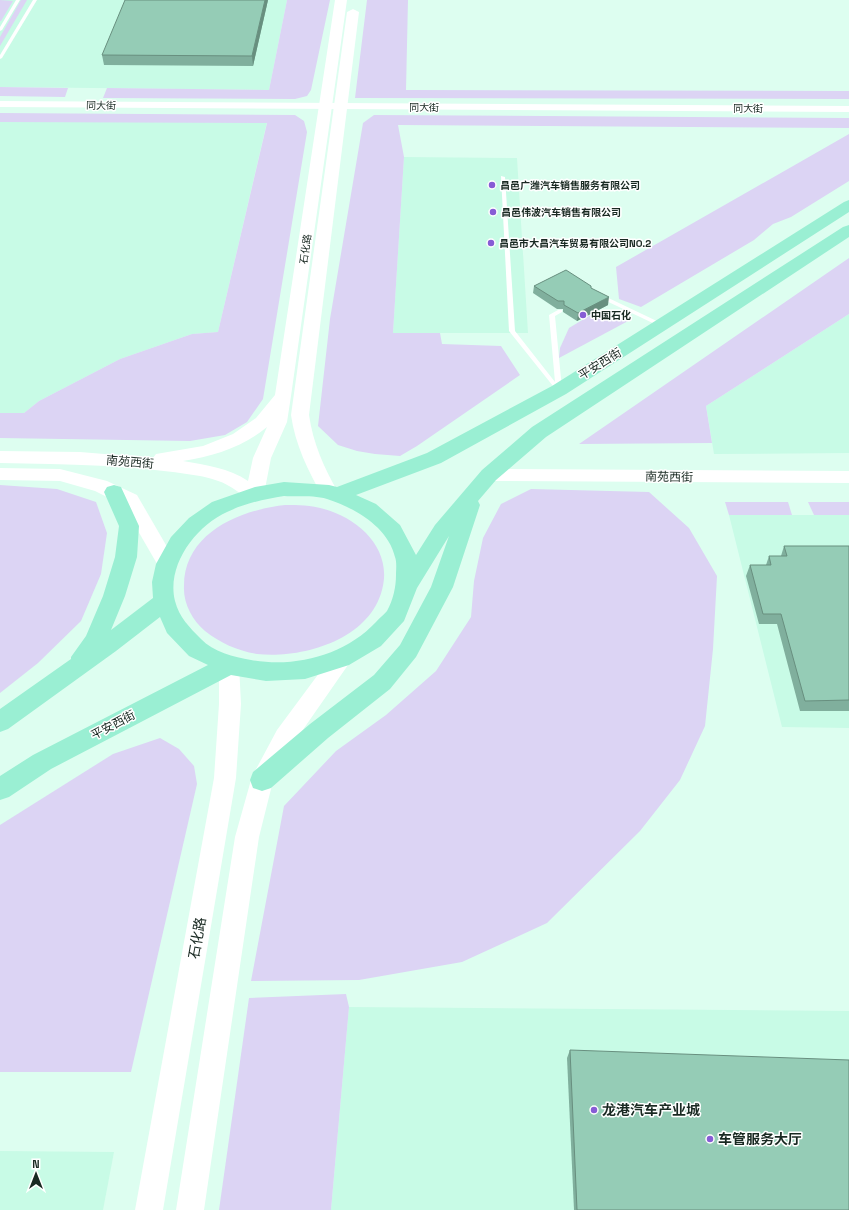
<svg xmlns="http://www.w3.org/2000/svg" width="849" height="1210" font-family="'Space Grotesk','Noto Sans SC',sans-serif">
  <rect width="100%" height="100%" fill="#ddfef0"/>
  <g fill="#c8fbe6">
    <path d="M0 0H287L269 90 0 87Z"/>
    <path d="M0 121 267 122 218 332 192 334 120 359 39 401 24 413H0Z"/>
    <path d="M404 157 517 158 528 333H393Z"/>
    <path d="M849 314V453L714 454 706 406Z"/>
    <path d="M729 515H849V728L782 727Z"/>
    <path d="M349 1007 849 1011V1210H331Z"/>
    <path d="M0 1151 114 1152 103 1210H0Z"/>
  </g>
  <g fill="#dcd4f4">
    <path d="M0 0 13 1 1 21H0Z"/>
    <path d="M21 0H27L0 46V37Z"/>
    <path d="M287 0H330L311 90 307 96 295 99 103 98 107 88 269 90Z"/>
    <path d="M367 0H408L406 90 849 91V99L355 98Z"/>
    <path d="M0 87 68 88 65 97 0 96Z"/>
    <path d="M0 113 295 115 304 121 307 132 263 399 247 422 225 435 190 441 0 438V413H24L39 401 120 359 192 334 218 332 267 123 0 122Z"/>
    <path d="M374 115 849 118V128L398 125 404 157 393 333H440L442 344 501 346 520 375 417 446 400 456 375 454 357 451 338 445 318 426 330 319 363 123Z"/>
    <path d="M849 134V181L791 217 773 224 754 240 641 307 619 299 616 267Z"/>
    <path d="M849 258V314L706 406 712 443 579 444Z"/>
    <path d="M594 313 630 320 559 358 560 348 569 328Z"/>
    <path d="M0 485 57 489 96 502 107 533 101 574 81 621 38 663 0 693Z"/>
    <path d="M531 489 649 492 689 528 717 576 713 649 705 726 680 780 640 831 547 923 462 962 359 980 251 981 284 806 336 751 386 715 436 671 471 617 474 581 483 538 501 504Z"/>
    <path d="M725 502H788L792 515H729Z"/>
    <path d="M808 502H849V515H814Z"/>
    <path d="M285 505C298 505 311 505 324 509 360 519 393 550 382 590 369 640 302 659 257 654 238 651 220 643 205 631 192 620 183 603 184 586 184 533 240 510 285 505Z"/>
    <path d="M160 738 179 749 194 766 197 784 131 1072H0V825L113 754Z"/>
    <path d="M346 994 349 1007 331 1210H219L249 998Z"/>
  </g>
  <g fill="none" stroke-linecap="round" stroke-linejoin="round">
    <g fill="#fff" fill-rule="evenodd">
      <path d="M16 0H20L2 30 0 31V27Z"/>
      <path d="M33 0H37L2 58 0 59V55Z"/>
      <path d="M501 176 505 177 515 331 555 382 549 315 558 310H562V312L555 316 562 389 561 391H557L509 331Z"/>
      <path d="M600 294 663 324 664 325 663 326H659L598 297V295Z"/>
    </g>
    <g fill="#fff" fill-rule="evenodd">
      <path d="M0 101 849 106V112L0 107Z"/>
      <path d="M489 469 849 471V483L489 481 483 479 481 475 483 471Z"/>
    </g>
    <g fill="#fff" fill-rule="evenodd">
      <path d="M335 0H347L291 396 287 422 271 458 264 494 261 499C248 502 240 492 229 486 221 481 210 478 200 476 134 465 67 464 0 463V451L80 452 153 458 156 454 203 446 233 434 256 418 275 395ZM267 427 253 458 248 481C229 468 206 465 183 461 214 456 243 447 267 427Z"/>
      <path d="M353 9 359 12 309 415C313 443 324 468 338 492L335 497 329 498 323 497C308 471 295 444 291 415L347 12Z"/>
      <path d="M0 468 60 469 107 481 137 495 177 564 174 569 167 571 160 569 123 505 95 491 60 481 0 480Z"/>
      <path d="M341 651 348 653 351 659 348 665 293 744 273 781 259 837 204 1210H176L235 837 251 780 254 773 277 730 334 653Z"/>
      <path d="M229 657 236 659 239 665 241 704 236 778 163 1210H135L214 778 219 704V665L222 659Z"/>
    </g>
    <path fill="#9aefd3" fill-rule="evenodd" d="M849 200V212L566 394 441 463 356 495 376 504 400 525 416 555 435 525 482 470 532 427 843 227 849 225V237L546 437 496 480 478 501 480 505 453 587 416 657 390 689 328 738 271 788 262 791 253 788 250 780 253 772 310 724 374 675 400 645 431 587 449 536 417 588 404 621 381 646 349 665 305 679 266 681 231 675 51 769 9 797 0 800V776L33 755 208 665 189 656 167 633 160 617 116 651 8 729 0 732V709L71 659V657L86 636 103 596 115 557 119 526 104 492 107 487 114 485 121 487 139 526 137 557 125 596 111 630 153 598 152 582 156 564 171 537 189 518 212 502 255 487 284 482 329 485 337 487 427 453 552 386 844 202ZM284 496C297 497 314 495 327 499 355 508 388 527 395 557 397 562 396 570 396 575 396 587 393 600 387 611 384 615 379 618 376 622 345 655 296 668 251 660 234 657 213 652 201 639 190 628 179 617 175 601 166 565 196 526 227 512 246 503 265 499 284 496Z"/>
  </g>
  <g fill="#80af9d">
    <path d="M268 0 253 66 104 65 102 55Z"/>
    <path d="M534 286 591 288 608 305 577 321 563 312V309H557L533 293Z"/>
    <path d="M784 546H849V711H800L777 624H759L746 576 750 565H766L769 556H781Z"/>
    <path d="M570 1050 849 1210H574L567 1058Z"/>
  </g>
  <g fill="#688f7f">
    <path d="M265 0H268L253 66 252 56Z"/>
    <path d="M609 297 608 305 577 321 578 313Z"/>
  </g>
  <g fill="#95ccb6" stroke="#688f7f">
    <path d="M125 0H265L252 56 102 55Z"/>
    <path d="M566 270 591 286V288L609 297 578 313 564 305V301H558L534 286Z"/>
    <path d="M784 546H849V700L805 701 781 614H763L750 565H771L769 556H787Z"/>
    <path d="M570 1050 849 1060V1210H577Z"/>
  </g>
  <g fill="#875cd5" stroke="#fff" stroke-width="1.5">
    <circle cx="492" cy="185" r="4"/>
    <circle cx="493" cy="212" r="4"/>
    <circle cx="491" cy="243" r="4"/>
    <circle cx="583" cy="315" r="4"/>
    <circle cx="594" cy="1110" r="4"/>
    <circle cx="710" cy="1139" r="4"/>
  </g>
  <g text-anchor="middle" stroke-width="3" stroke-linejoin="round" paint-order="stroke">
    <g font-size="10" fill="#192922" stroke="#fff">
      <text transform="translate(101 105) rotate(1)" y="4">同大街</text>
      <text x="424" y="111">同大街</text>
      <text x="748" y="112">同大街</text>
      <text transform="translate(305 249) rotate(-82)" y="4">石化路</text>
    </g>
    <g font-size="10" font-weight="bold" fill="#192922" stroke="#fff" text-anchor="start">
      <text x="500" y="189">昌邑广潍汽车销售服务有限公司</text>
      <text x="501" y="216">昌邑伟波汽车销售有限公司</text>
      <text x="499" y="247">昌邑市大昌汽车贸易有限公司NO.2</text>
      <text x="591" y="319">中国石化</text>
    </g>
    <g font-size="12" fill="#192922" stroke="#fff">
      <text transform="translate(600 364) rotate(-32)" y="4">平安西街</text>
      <text transform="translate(130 462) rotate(5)" y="4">南苑西街</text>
      <text transform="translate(669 477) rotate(1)" y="4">南苑西街</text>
      <text transform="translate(113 725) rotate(-28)" y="4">平安西街</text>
    </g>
    <g font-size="14" fill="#192922" stroke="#fff">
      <text transform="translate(197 938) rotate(-80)" y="5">石化路</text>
    </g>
    <g font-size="14" font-weight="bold" fill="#192922" stroke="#fff" text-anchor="start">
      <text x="602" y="1115">龙港汽车产业城</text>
      <text x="718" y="1144">车管服务大厅</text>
    </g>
  </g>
  <g transform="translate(36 1174)" stroke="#ffffff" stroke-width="3" paint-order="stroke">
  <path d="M0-3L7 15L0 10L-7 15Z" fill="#192922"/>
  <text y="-6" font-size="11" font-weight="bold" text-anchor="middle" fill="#192922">N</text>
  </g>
</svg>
